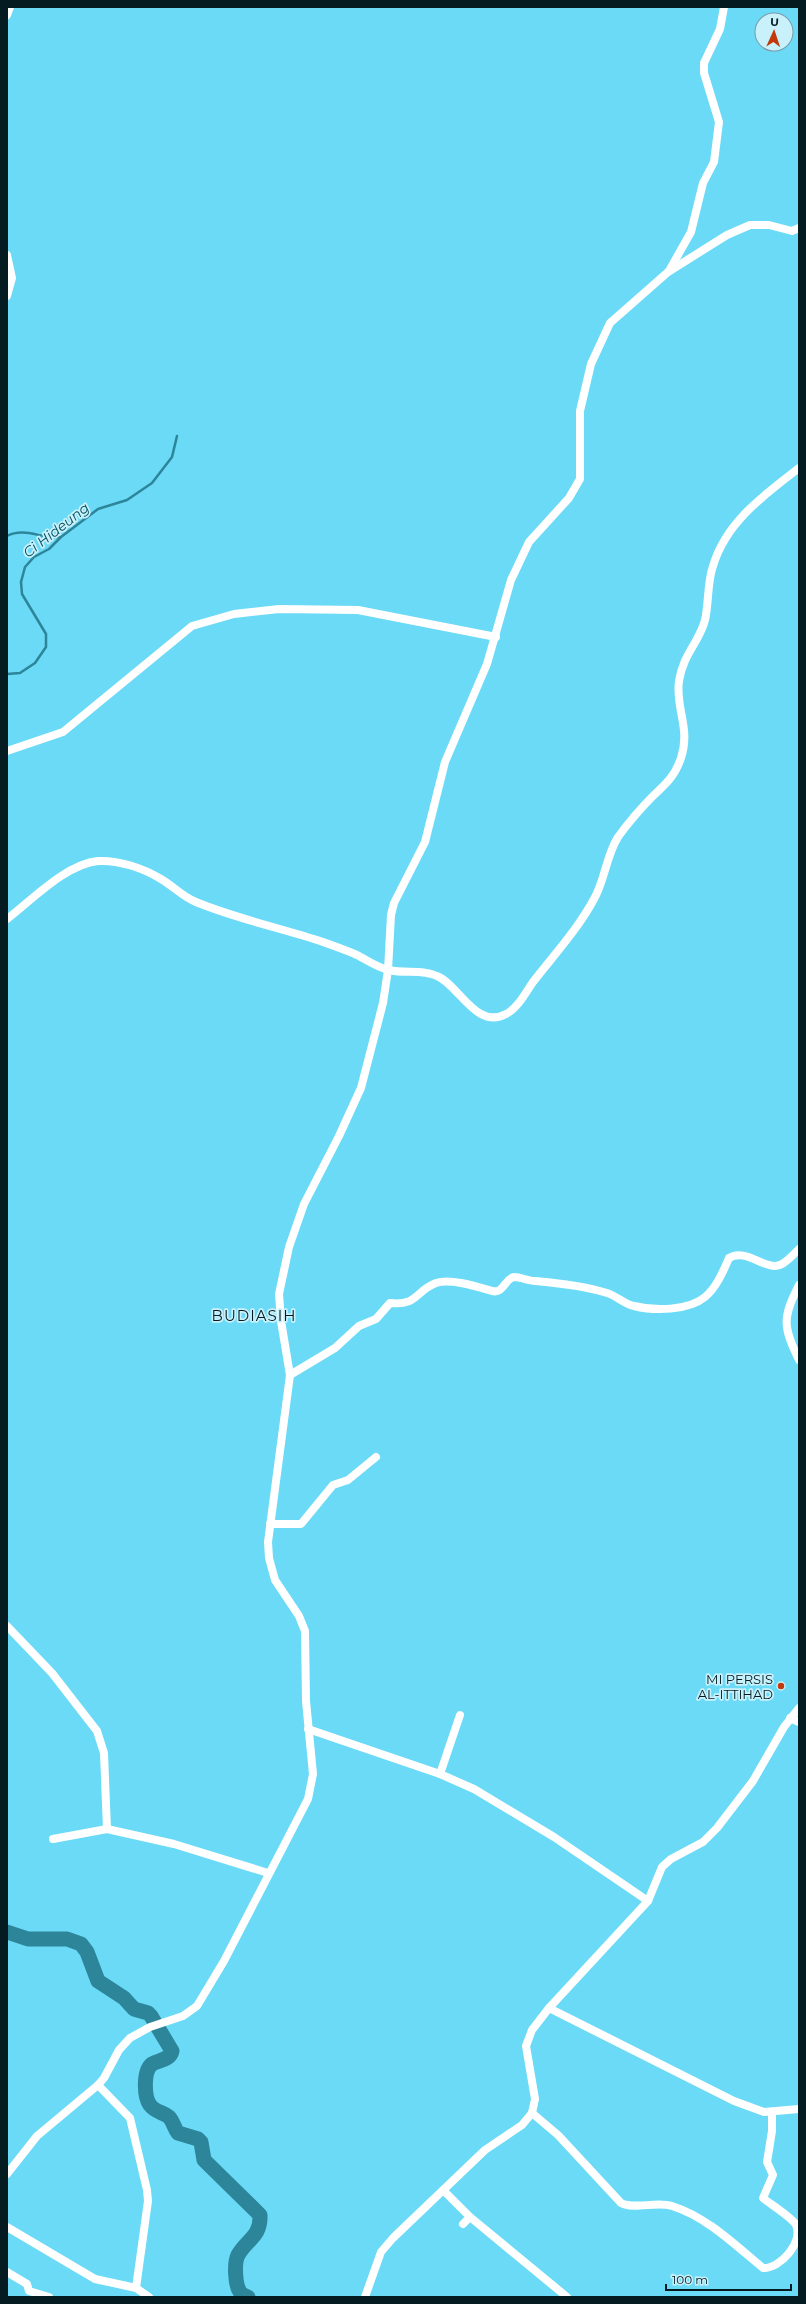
<svg xmlns="http://www.w3.org/2000/svg" width="806" height="2304" font-family="Montserrat,sans-serif">
  <rect width="100%" height="100%" fill="#6adaf6"/>
  <g fill="none" stroke-linecap="round" stroke-linejoin="round">
    <g stroke="#2d8599" stroke-width="2.5">
      <path d="M7 536C25 527 41 539 60 537"/>
      <path d="M7 674 20 673 35 663 46 647V634L22 594 21 582 25 567 34 557 49 549 61 537 98 509 127 500 152 483 172 457 177 436"/>
    </g>
    <path stroke="#2d8599" stroke-width="15" d="M7 1932 28 1939H67L81 1944 87 1952 98 1981 124 1998 134 2009 148 2013 151 2016 172 2051C170 2060 159 2060 152 2064 143 2071 144 2097 150 2105 155 2112 163 2112 169 2117 173 2121 174 2128 178 2133L198 2139 201 2142 204 2160 260 2215C261 2237 247 2239 238 2255 234 2263 235 2285 240 2292 242 2295 245 2296 248 2297"/>
    <g stroke="#fff" stroke-width="8">
      <path d="M7 15 10 7"/>
      <path d="M7 255 12 278 7 296"/>
      <path d="M669 271 691 232 703 183 714 162 719 122 704 73V63L720 29 724 7"/>
      <path d="M7 751 63 732 192 626 234 614 279 609 358 610 496 637"/>
      <path d="M7 919C32 900 66 864 98 861 119 860 143 868 161 879 173 886 183 897 196 902 237 919 281 928 323 942 334 946 346 950 357 955 367 960 378 968 389 970 405 974 422 969 437 976 459 985 476 1030 506 1014 518 1008 526 992 533 982 554 955 578 929 594 899 605 880 606 856 618 837 626 826 643 806 653 796 666 784 675 776 681 758 691 728 675 708 679 681 683 654 700 641 705 620 709 603 707 583 713 566 726 522 764 495 799 468"/>
      <path d="M799 1285C782 1318 783 1327 799 1360"/>
      <path d="M290 1375 335 1348 359 1326 376 1319 390 1303C418 1306 415 1291 436 1283 451 1278 478 1287 492 1291 504 1294 505 1278 514 1277 521 1277 528 1281 535 1281 559 1283 584 1286 607 1293 617 1296 624 1304 634 1306 654 1311 688 1311 705 1297 716 1288 723 1272 729 1258 747 1247 767 1273 782 1264 789 1260 794 1254 799 1249"/>
      <path d="M270 1524H301L333 1485 348 1480 376 1457"/>
      <path d="M7 1626 52 1673 97 1731 104 1753 107 1829 174 1844 268 1873"/>
      <path d="M790 1718 799 1722"/>
      <path d="M308 1729 440 1774 474 1789 554 1837 648 1901"/>
      <path d="M440 1774 460 1715"/>
      <path d="M53 1839 107 1829"/>
      <path d="M549 2008 734 2101 764 2112 799 2109"/>
      <path d="M98 2085 130 2118 147 2190 148 2201 136 2288"/>
      <path d="M532 2113 558 2135 621 2203C634 2210 656 2201 672 2206 707 2217 735 2245 763 2268 780 2269 804 2242 796 2225 793 2218 770 2204 763 2198L773 2175 767 2162 772 2131V2113"/>
      <path d="M7 2174 37 2136 98 2085 104 2078 119 2050 130 2038 150 2027 183 2016 197 2006 224 1961 308 1799 313 1774 306 1701 305 1631 299 1616 275 1580 269 1558 268 1542 290 1375 281 1321 279 1294 289 1247 304 1204 339 1136 361 1088 383 1003 388 970 391 915 394 903 425 842 445 762 487 664 511 580 529 542 569 498 580 479V411L591 364 610 323 668 272 727 235 750 225H769L792 231 799 228"/>
      <path d="M443 2190 470 2217 567 2297"/>
      <path d="M463 2224 470 2217"/>
      <path d="M7 2227 95 2279 136 2288 149 2297"/>
      <path d="M7 2272 27 2284 29 2291 49 2297"/>
      <path d="M365 2297 381 2252 393 2238 485 2150 522 2125 532 2113 535 2099 526 2046 532 2030 549 2008 648 1901 662 1867 671 1859 703 1842 717 1828 753 1781 784 1727 799 1708"/>
    </g>
  </g>
  <circle fill="#c23a0b" stroke="#c9f1fc" stroke-width="1.5" cx="781" cy="1686" r="4"/>
  <g text-anchor="middle" stroke-width="3.5" stroke-linejoin="round" paint-order="stroke">
    <g font-size="13" fill="#031b21" stroke="#c9f1fc" text-anchor="end">
      <text x="773" y="1684">MI PERSIS<tspan x="773" dy="15">AL-ITTIHAD</tspan></text>
    </g>
    <g font-size="14" font-style="italic" fill="#004d5c" stroke="#c9f1fc">
      <text transform="translate(56 530) rotate(-38)" y="5">Ci Hideung</text>
    </g>
    <g font-size="15" letter-spacing="1" fill="#031b21" stroke="#c9f1fc">
      <text x="254" y="1321">BUDIASIH</text>
    </g>
  </g>
  <rect width="806" height="2304" fill="none" stroke="#031b21" stroke-width="16"/>
  <g transform="translate(774 32) rotate(3)"><circle r="19" fill="#c9f1fc" stroke="#7a9ba4"/>
  <path d="M0-3L7 15L0 10L-7 15Z" fill="#c23a0b"/>
  <text y="-6" font-size="11" font-weight="bold" text-anchor="middle" fill="#031b21">U</text>
  </g>
  <path d="M666 2284v6h125v-6" fill="none" stroke="#031b21" stroke-width="2"/>
  <text x="672" y="2284" font-size="12" fill="#031b21" stroke="#c9f1fc" stroke-width="3" paint-order="stroke">100 m</text>
</svg>
